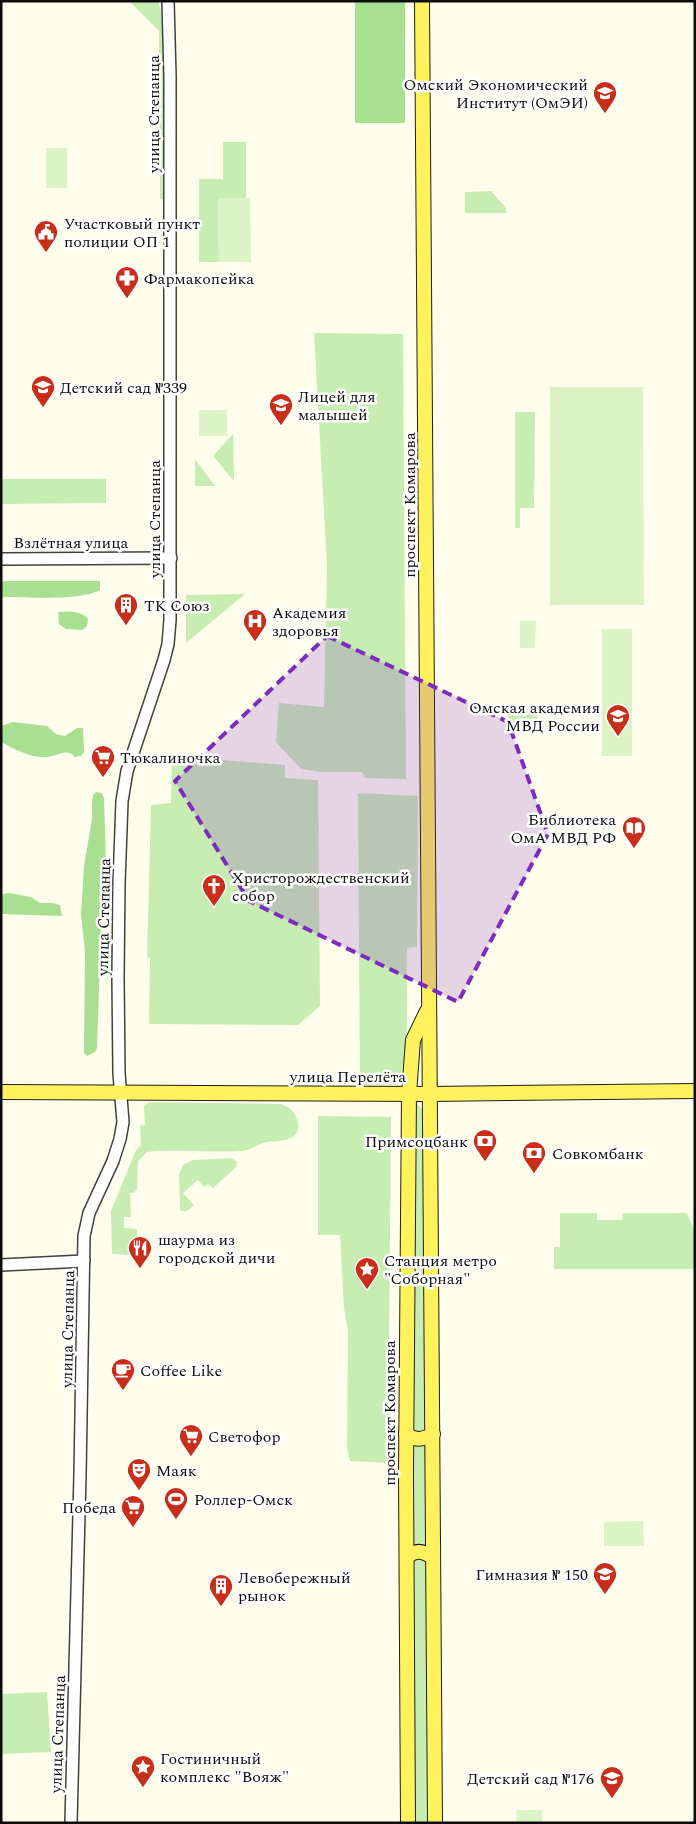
<svg xmlns="http://www.w3.org/2000/svg" width="696" height="1824" font-family="Spectral,serif">
  <rect width="100%" height="100%" fill="#fffeed"/>
  <g fill="#c8edb3">
    <path d="M129 1H158L161 11 164 32 165 189 163 199H160L159 31Z"/>
    <path d="M223 142H246V198H218L219 262H199V179H223Z"/>
    <path d="M491 191 506 208V213H465V192Z"/>
    <path d="M314 333 403 334 406 779 365 778 362 772H321L301 769 276 742 279 703 324 707 327 566Z"/>
    <path d="M515 412H535L534 508H520V528H515Z"/>
    <path d="M233 434 234 481 213 456Z"/>
    <path d="M195 459 215 486H195Z"/>
    <path d="M1 479H106V503L1 504Z"/>
    <path d="M245 594 186 643V595Z"/>
    <path d="M508 712H538V733L508 732Z"/>
    <path d="M172 756 285 765V778L318 780 320 1006 298 1025 149 1024 150 958H147L151 805 171 803Z"/>
    <path d="M358 793 418 796 417 947 407 948C406 991 411 1045 398 1085H360Z"/>
    <path d="M149 1102 281 1104C289 1107 294 1110 297 1119 304 1141 282 1141 268 1142 259 1143 252 1150 243 1151 211 1153 179 1149 147 1152L138 1161 137 1189 134 1193H130L131 1217H124V1228L137 1229V1245L130 1255 112 1254 111 1211 136 1150 141 1145 140 1126 145 1125 144 1106Z"/>
    <path d="M418 1104 423 1111 425 1430 423 1435 410 1431 415 1107Z"/>
    <path d="M318 1116 391 1117 388 1463 350 1461 347 1448 348 1331 344 1308 340 1235H318Z"/>
    <path d="M232 1158 237 1162 236 1167 213 1188 208 1184 204 1187 198 1180 183 1193 194 1205 186 1212 180 1210 179 1175 183 1165 193 1160Z"/>
    <path d="M560 1213H597V1220H622L623 1213H687L695 1233 694 1269H554V1247H560Z"/>
    <path d="M410 1441H426L429 1823H413Z"/>
    <path d="M47 1692 51 1752 1 1754V1694Z"/>
  </g>
  <g fill="#a8df91">
    <rect x="355" y="1" width="50" height="122"/>
    <path d="M1 581H100V590C81 601 25 597 1 597Z"/>
    <path d="M58 612C70 612 80 610 88 619L87 626 83 630 66 629 59 624Z"/>
    <path d="M13 722 47 726 56 734 65 736 77 728H83L84 752 81 756 75 757C66 747 57 757 46 757 31 758 14 749 1 742V726Z"/>
    <path d="M96 792 102 793 104 798 106 865 102 903 97 1048 95 1052 87 1056 84 1053 85 952 81 914 84 866 92 819V803L93 795Z"/>
    <path d="M8 893 31 897 40 903H52L60 905 62 916 1 914V895Z"/>
  </g>
  <g fill="#dcf3c6">
    <rect x="46" y="148" width="21" height="40"/>
    <path d="M218 198H250L251 262H219Z"/>
    <path d="M550 387H643L644 605H550Z"/>
    <rect x="199" y="410" width="28" height="26"/>
    <path d="M520 621H536L535 648H520Z"/>
    <rect x="602" y="629" width="30" height="127"/>
    <path d="M643 1521 644 1546H604V1522Z"/>
    <path d="M516 1810H542V1823H517Z"/>
  </g>
  <g fill="none" stroke-linecap="round" stroke-linejoin="round">
    <g stroke="#404040" stroke-width="14">
      <g id="minor">
        <path d="M1 559 171 558"/>
        <path d="M1 1265 84 1261"/>
        <path d="M71 1823 80 1475 84 1236 89 1213 113 1161 120 1139 123 1122 119 1073 118 977 119 883 122 801 127 771 164 660 168 644 170 620V76L168 1"/>
      </g>
    </g>
    <g stroke="#1e1e1e" stroke-width="16">
      <g id="major">
        <path d="M422 1 435 1823"/>
        <path d="M1 1092 430 1094 695 1091"/>
        <path d="M406 1434C415 1441 423 1440 433 1434"/>
        <path d="M407 1557C416 1549 424 1551 433 1558"/>
        <path d="M408 1823 406 1472 409 1094 413 1040 427 1011"/>
      </g>
    </g>
    <use href="#minor" stroke="#fff" stroke-width="11"/>
    <use href="#major" stroke="#fff25d" stroke-width="14"/>
  </g>
  <path fill="#7b2cbf" fill-opacity="0.2" stroke="#7b2cbf" stroke-width="4" stroke-dasharray="10 6" stroke-linejoin="round" d="M327 636 508 722 548 834 458 1002 249 901 175 781Z"/>
  <defs>
    <g id="university-pin" transform="scale(1.25)"><path d="M0 17L-7.5 6A9.5 9.5 0 1 1 7.5 6Z" fill="#c82e1a" stroke="#fff"/><path d="M0-5L7-2L0 1L-7-2ZM-4 1L0 2.5L4 1V4Q0 6-4 4Z" fill="#fff"/></g>
    <g id="civic-pin" transform="scale(1.25)"><path d="M0 17L-7.5 6A9.5 9.5 0 1 1 7.5 6Z" fill="#c82e1a" stroke="#fff"/><path d="M-.6-6.5H3V-4.5H.6V-3L4-1V1h2V6H-6V1h2V-1L-.6-3ZM-1.2 2.5V6h2.4V2.5Z" fill="#fff"/></g>
    <g id="pharmacy-pin" transform="scale(1.25)"><path d="M0 17L-7.5 6A9.5 9.5 0 1 1 7.5 6Z" fill="#c82e1a" stroke="#fff"/><path d="M-2-6h4v4h4v4h-4v4h-4v-4h-4v-4h4Z" fill="#fff"/></g>
    <g id="school-pin" transform="scale(1.25)"><path d="M0 17L-7.5 6A9.5 9.5 0 1 1 7.5 6Z" fill="#c82e1a" stroke="#fff"/><path d="M0-5L7-2L0 1L-7-2ZM-4 1L0 2.5L4 1V4Q0 6-4 4Z" fill="#fff"/></g>
    <g id="building-pin" transform="scale(1.25)"><path d="M0 17L-7.5 6A9.5 9.5 0 1 1 7.5 6Z" fill="#c82e1a" stroke="#fff"/><path d="M-4-6H4V6H1V3H-1V6H-4ZM-2.5-4.3h1.7v1.8h-1.7ZM.8-4.3h1.7v1.8H.8ZM-2.5-1h1.7V.8h-1.7ZM.8-1h1.7V.8H.8Z" fill="#fff"/></g>
    <g id="hospital-pin" transform="scale(1.25)"><path d="M0 17L-7.5 6A9.5 9.5 0 1 1 7.5 6Z" fill="#c82e1a" stroke="#fff"/><path d="M-5-5h3v3.5h4V-5h3V5h-3V1.5h-4V5h-3Z" fill="#fff"/></g>
    <g id="supermarket-pin" transform="scale(1.25)"><path d="M0 17L-7.5 6A9.5 9.5 0 1 1 7.5 6Z" fill="#c82e1a" stroke="#fff"/><path d="M-6-5.5h2.5l.6 2H6L4.5 2H-2.5L-4.4-4H-6ZM-1.5 3.2a1.3 1.3 0 1 0 .1 0ZM3 3.2a1.3 1.3 0 1 0 .1 0Z" fill="#fff"/></g>
    <g id="library-pin" transform="scale(1.25)"><path d="M0 17L-7.5 6A9.5 9.5 0 1 1 7.5 6Z" fill="#c82e1a" stroke="#fff"/><path d="M-6-4Q-3-5.5-.7-3.5V5Q-3 3-6 4ZM6-4Q3-5.5 .7-3.5V5Q3 3 6 4Z" fill="#fff"/></g>
    <g id="church-pin" transform="scale(1.25)"><path d="M0 17L-7.5 6A9.5 9.5 0 1 1 7.5 6Z" fill="#c82e1a" stroke="#fff"/><path d="M-1.2-6h2.4v3.5h3.3v2.4h-3.3V6h-2.4V-.1h-3.3v-2.4h3.3Z" fill="#fff"/></g>
    <g id="bank-pin" transform="scale(1.25)"><path d="M0 17L-7.5 6A9.5 9.5 0 1 1 7.5 6Z" fill="#c82e1a" stroke="#fff"/><path d="M-6-4H6V4H-6ZM0-2.3a2.3 2.3 0 1 0 0 4.6a2.3 2.3 0 1 0 0-4.6Z" fill="#fff"/></g>
    <g id="restaurant-pin" transform="scale(1.25)"><path d="M0 17L-7.5 6A9.5 9.5 0 1 1 7.5 6Z" fill="#c82e1a" stroke="#fff"/><path d="M-5-6h1v4h1v-4h1v4h1v-4h1v5L-1.5 .5V6h-2V.5L-5-1ZM5-6V6H3V1.5H1.5Q1.5-4 5-6Z" fill="#fff"/></g>
    <g id="sight-pin" transform="scale(1.25)"><path d="M0 17L-7.5 6A9.5 9.5 0 1 1 7.5 6Z" fill="#c82e1a" stroke="#fff"/><path d="M0-6L1.8-2.2L6-1.7L2.9 1.2L3.7 5.4L0 3.3L-3.7 5.4L-2.9 1.2L-6-1.7L-1.8-2.2Z" fill="#fff"/></g>
    <g id="cafe-pin" transform="scale(1.25)"><path d="M0 17L-7.5 6A9.5 9.5 0 1 1 7.5 6Z" fill="#c82e1a" stroke="#fff"/><path d="M-5.5-4.5H6V0H3Q3 3.5 0 3.5H-2.5Q-5.5 3.5-5.5 0ZM3-3.2v2h1.7v-2ZM-6 4.5H4V6H-6Z" fill="#fff"/></g>
    <g id="theatre-pin" transform="scale(1.25)"><path d="M0 17L-7.5 6A9.5 9.5 0 1 1 7.5 6Z" fill="#c82e1a" stroke="#fff"/><path d="M-5-5.5Q0-4 5-5.5V0Q5 5 0 6Q-5 5-5 0ZM-3.3-2.5H-1v1.5H-3.3ZM1-2.5H3.3v1.5H1ZM-2.8 1Q0 5.5 2.8 1Z" fill="#fff"/></g>
    <g id="stadium-pin" transform="scale(1.25)"><path d="M0 17L-7.5 6A9.5 9.5 0 1 1 7.5 6Z" fill="#c82e1a" stroke="#fff"/><path d="M0-5a6.5 5 0 1 0 0 10a6.5 5 0 1 0 0-10ZM-3.5-1.8h7v3.6h-7Z" fill="#fff"/></g>
  </defs>
  <g fill-rule="evenodd">
    <use href="#university-pin" x="605" y="93"/>
    <use href="#civic-pin" x="46" y="232"/>
    <use href="#pharmacy-pin" x="127" y="278"/>
    <use href="#school-pin" x="43" y="387"/>
    <use href="#school-pin" x="281" y="405"/>
    <use href="#building-pin" x="126" y="605"/>
    <use href="#hospital-pin" x="255" y="621"/>
    <use href="#university-pin" x="618" y="716"/>
    <use href="#supermarket-pin" x="103" y="757"/>
    <use href="#library-pin" x="634" y="828"/>
    <use href="#church-pin" x="214" y="886"/>
    <use href="#bank-pin" x="485" y="1141"/>
    <use href="#bank-pin" x="534" y="1153"/>
    <use href="#restaurant-pin" x="140" y="1248"/>
    <use href="#sight-pin" x="367" y="1269"/>
    <use href="#cafe-pin" x="123" y="1370"/>
    <use href="#supermarket-pin" x="191" y="1436"/>
    <use href="#theatre-pin" x="139" y="1470"/>
    <use href="#stadium-pin" x="176" y="1499"/>
    <use href="#supermarket-pin" x="133" y="1507"/>
    <use href="#school-pin" x="605" y="1574"/>
    <use href="#building-pin" x="221" y="1586"/>
    <use href="#sight-pin" x="143" y="1767"/>
    <use href="#school-pin" x="612" y="1778"/>
  </g>
  <g text-anchor="middle" stroke-width="5" stroke-linejoin="round" paint-order="stroke">
    <g font-size="16" fill="#0d0d0d" stroke="#fff" text-anchor="start">
      <text x="588" y="90" text-anchor="end">Омский Экономический<tspan x="588" dy="18">Институт (ОмЭИ)</tspan></text>
      <text x="64" y="229">Участковый пункт<tspan x="64" dy="18">полиции ОП 1</tspan></text>
      <text x="144" y="284">Фармакопейка</text>
      <text x="60" y="393">Детский сад №339</text>
      <text x="298" y="402">Лицей для<tspan x="298" dy="18">малышей</tspan></text>
      <text x="144" y="611">ТК Союз</text>
      <text x="272" y="618">Академия<tspan x="272" dy="18">здоровья</tspan></text>
      <text x="600" y="713" text-anchor="end">Омская академия<tspan x="600" dy="18">МВД России</tspan></text>
      <text x="120" y="763">Тюкалиночка</text>
      <text x="616" y="825" text-anchor="end">Библиотека<tspan x="616" dy="18">ОмА МВД РФ</tspan></text>
      <text x="232" y="883">Христорождественский<tspan x="232" dy="18">собор</tspan></text>
      <text x="468" y="1147" text-anchor="end">Примсоцбанк</text>
      <text x="552" y="1159">Совкомбанк</text>
      <text x="158" y="1245">шаурма из<tspan x="158" dy="18">городской дичи</tspan></text>
      <text x="384" y="1266">Станция метро<tspan x="384" dy="18">"Соборная"</tspan></text>
      <text x="140" y="1376">Coffee Like</text>
      <text x="208" y="1442">Светофор</text>
      <text x="156" y="1476">Маяк</text>
      <text x="194" y="1505">Роллер-Омск</text>
      <text x="116" y="1513" text-anchor="end">Победа</text>
      <text x="588" y="1580" text-anchor="end">Гимназия № 150</text>
      <text x="238" y="1583">Левобережный<tspan x="238" dy="18">рынок</tspan></text>
      <text x="160" y="1764">Гостиничный<tspan x="160" dy="18">комплекс "Вояж"</tspan></text>
      <text x="594" y="1784" text-anchor="end">Детский сад №176</text>
    </g>
    <g font-size="16" fill="#0d0d0d" stroke="#fff">
      <text transform="translate(153 114) rotate(-90)" y="6">улица Степанца</text>
      <text transform="translate(409 505) rotate(-90)" y="6">проспект Комарова</text>
      <text transform="translate(154 519) rotate(-90)" y="6">улица Степанца</text>
      <text x="71" y="548">Взлётная улица</text>
      <text transform="translate(103 917) rotate(-89)" y="6">улица Степанца</text>
      <text x="348" y="1082">улица Перелёта</text>
      <text transform="translate(67 1329) rotate(-89)" y="6">улица Степанца</text>
      <text transform="translate(389 1413) rotate(-90)" y="6">проспект Комарова</text>
      <text transform="translate(57 1734) rotate(-88)" y="6">улица Степанца</text>
    </g>
  </g>
  <rect width="696" height="1824" fill="none" stroke="#0d0d0d" stroke-width="5"/>
</svg>
